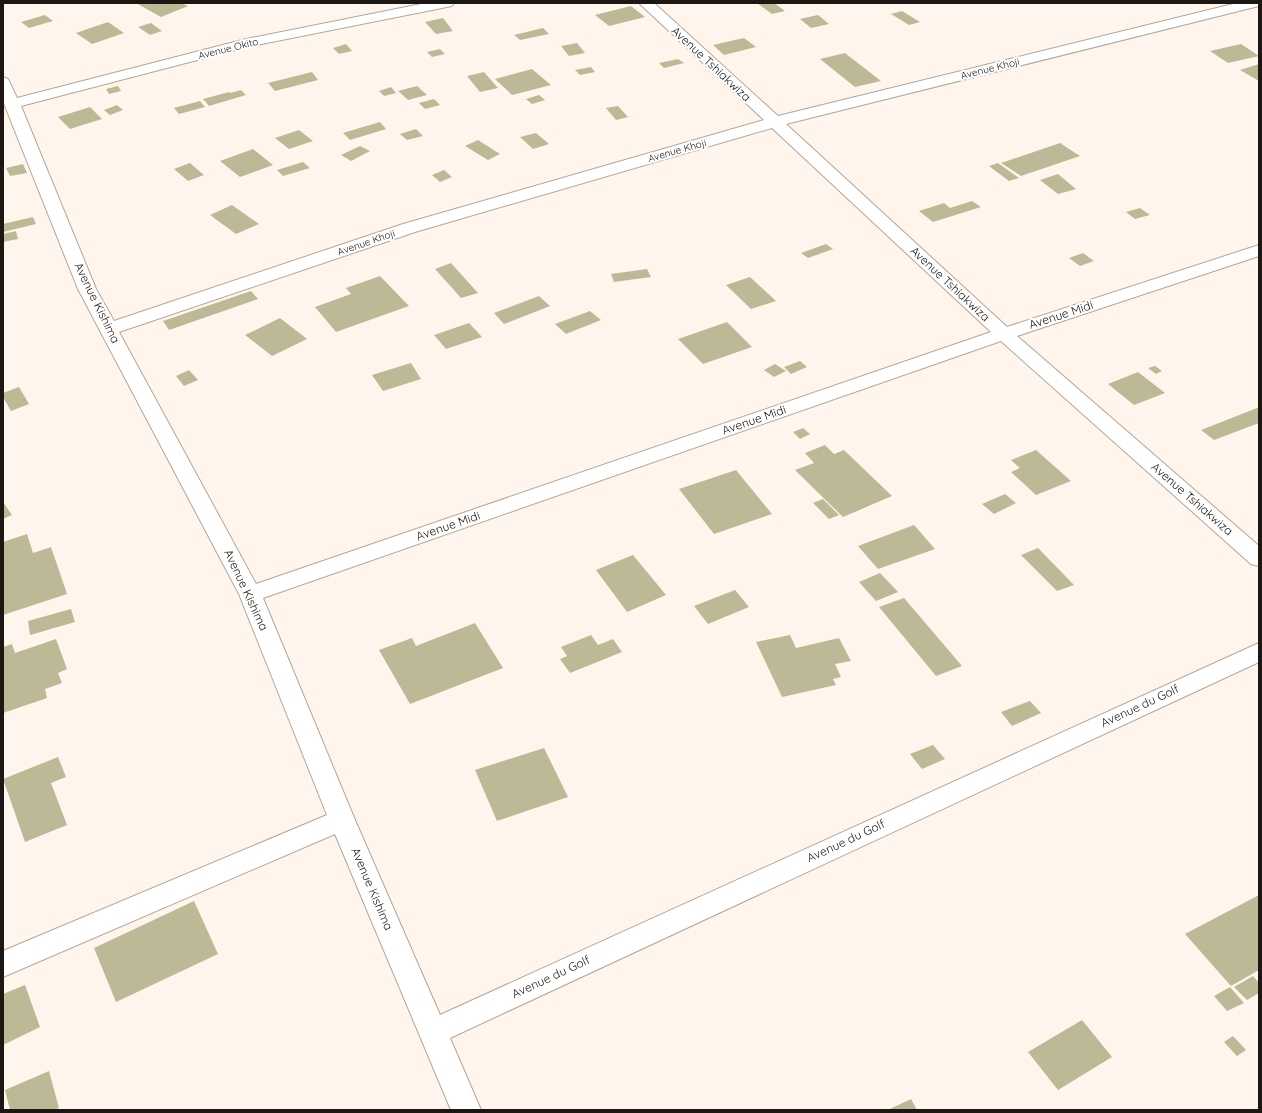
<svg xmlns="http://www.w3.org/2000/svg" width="1262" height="1113" font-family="Quicksand,sans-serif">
  <rect width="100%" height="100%" fill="#fff5ec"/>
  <g fill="#bdb996">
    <path d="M136 3H181L188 6 161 17Z"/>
    <path d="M757 3H774L785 11 772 14Z"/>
    <path d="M631 6 645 17 609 26 595 15Z"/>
    <path d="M902 11 920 22 909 25 891 14Z"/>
    <path d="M45 15 53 21 29 28 21 22Z"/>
    <path d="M818 15 829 24 811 28 800 19Z"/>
    <path d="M443 18 453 31 436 34 425 22Z"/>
    <path d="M108 22 124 33 92 44 76 33Z"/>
    <path d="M151 23 162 31 150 35 138 27Z"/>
    <path d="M543 28 549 34 520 40 514 35Z"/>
    <path d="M744 38 756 47 724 55 713 45Z"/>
    <path d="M577 43 585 53 569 56 561 46Z"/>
    <path d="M346 44 352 51 339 54 333 48Z"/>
    <path d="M1241 44 1259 56 1228 63 1210 51Z"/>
    <path d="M440 49 445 54 432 57 427 52Z"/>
    <path d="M845 53 881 81 855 87 820 59Z"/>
    <path d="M678 59 684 63 664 68 659 63Z"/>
    <path d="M1259 64V81L1240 70Z"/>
    <path d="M591 67 595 72 580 75 575 70Z"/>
    <path d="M532 69 551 85 512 95 495 79Z"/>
    <path d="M312 72 318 80 275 91 268 83Z"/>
    <path d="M484 72 498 88 480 92 467 76Z"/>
    <path d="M118 86 121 91 109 94 106 89Z"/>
    <path d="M417 86 427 95 408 100 398 91Z"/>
    <path d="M391 87 396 93 384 96 379 91Z"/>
    <path d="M241 90 246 95 209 106 203 99 229 92 230 93Z"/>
    <path d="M539 95 545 100 532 104 526 99Z"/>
    <path d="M434 99 440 105 425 109 419 103Z"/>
    <path d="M200 101 205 107 179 114 174 108Z"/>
    <path d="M117 105 123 110 110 115 104 110Z"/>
    <path d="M618 106 628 117 616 120 606 108Z"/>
    <path d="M90 107 102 119 70 129 58 117Z"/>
    <path d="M380 122 386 129 350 140 343 133Z"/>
    <path d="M416 129 423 136 407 140 400 134Z"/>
    <path d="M299 130 313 141 289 149 275 138Z"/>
    <path d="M536 133 549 144 533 149 520 137Z"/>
    <path d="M478 140 500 154 488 160 465 146Z"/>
    <path d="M1060 143 1080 156 1021 176 1001 163Z"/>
    <path d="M360 146 370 151 351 161 341 155Z"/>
    <path d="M253 149 273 165 240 177 220 161Z"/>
    <path d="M303 162 310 168 283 176 277 170Z"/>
    <path d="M190 163 204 175 188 181 174 169Z"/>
    <path d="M998 163 1019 178 1009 181 989 166Z"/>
    <path d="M23 164 27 173 10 176 6 168Z"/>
    <path d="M444 170 452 177 440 182 432 175Z"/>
    <path d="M1058 174 1076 189 1058 194 1040 180Z"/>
    <path d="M972 201 981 207 933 222 919 211 944 203 950 208Z"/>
    <path d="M232 205 259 224 236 234 210 215Z"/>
    <path d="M1140 208 1150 215 1135 219 1126 212Z"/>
    <path d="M33 217 36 224 3 232V224Z"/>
    <path d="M16 231 18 239 3 242V234Z"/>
    <path d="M826 244 833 249 808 258 801 253Z"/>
    <path d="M1083 253 1094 261 1080 266 1069 258Z"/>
    <path d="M451 263 478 293 461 298 435 269Z"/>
    <path d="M647 269 651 277 614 282 611 274Z"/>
    <path d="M380 276 409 306 336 332 315 307 351 294 346 288Z"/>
    <path d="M750 277 776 301 751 309 726 285Z"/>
    <path d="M251 291 258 299 169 330 163 321Z"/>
    <path d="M539 296 550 306 504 324 494 313Z"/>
    <path d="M590 311 601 320 566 334 555 324Z"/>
    <path d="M280 318 307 339 272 356 245 335Z"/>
    <path d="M727 322 752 347 703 364 678 339Z"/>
    <path d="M469 323 482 337 446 349 434 335Z"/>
    <path d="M800 361 807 367 791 374 784 367Z"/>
    <path d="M411 363 421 379 383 391 372 375Z"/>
    <path d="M775 364 786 371 774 377 764 370Z"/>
    <path d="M1155 366 1162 371 1156 374 1148 368Z"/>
    <path d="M189 370 198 380 184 386 176 376Z"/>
    <path d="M1138 372 1165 393 1134 405 1108 384Z"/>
    <path d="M19 387 29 404 11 411 3 397V393Z"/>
    <path d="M1257 408 1259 409V423L1214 440 1201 430Z"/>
    <path d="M803 428 810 434 800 439 793 432Z"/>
    <path d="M825 445 834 454 844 450 892 496 843 517 795 470 814 463 805 453Z"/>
    <path d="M1036 450 1071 481 1036 495 1011 472 1020 468 1011 460Z"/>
    <path d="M736 470 772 514 714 534 679 489Z"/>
    <path d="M1005 494 1016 503 994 514 982 504Z"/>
    <path d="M823 499 839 515 829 519 813 503Z"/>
    <path d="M3 502 12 515 3 519Z"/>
    <path d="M914 525 935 549 878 569 858 546Z"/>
    <path d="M27 534 33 553 51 547 67 594 3 615V542Z"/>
    <path d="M1038 548 1074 585 1057 591 1021 555Z"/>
    <path d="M633 555 666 595 627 612 596 570Z"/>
    <path d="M880 573 898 592 876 601 859 582Z"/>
    <path d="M735 590 749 607 708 624 694 606Z"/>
    <path d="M904 598 962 666 936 676 879 607Z"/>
    <path d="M71 609 75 622 30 635 28 621Z"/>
    <path d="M475 623 503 668 410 704 379 650 412 638 416 646Z"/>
    <path d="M591 635 598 645 613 639 622 652 570 673 560 659 567 656 561 647Z"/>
    <path d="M790 635 796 648 839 638 851 661 835 664 841 677 833 679 836 685 782 697 756 642Z"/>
    <path d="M56 639 67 669 58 673 62 683 45 689 47 698 3 713V647L12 644 15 653Z"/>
    <path d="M1030 701 1041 713 1012 726 1001 712Z"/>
    <path d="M933 745 945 759 922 769 910 754Z"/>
    <path d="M544 748 568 797 497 821 475 770Z"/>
    <path d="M58 757 66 777 51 783 67 825 25 842 3 779Z"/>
    <path d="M1259 895V970L1231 986 1185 934Z"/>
    <path d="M194 901 218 954 116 1002 94 948Z"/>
    <path d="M1253 976 1259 983V993L1247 1000 1234 987Z"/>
    <path d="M25 985 40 1027 3 1045V994Z"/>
    <path d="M1230 987 1244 1003 1227 1011 1214 996Z"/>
    <path d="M1082 1020 1112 1057 1058 1090 1028 1052Z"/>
    <path d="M1233 1036 1246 1050 1237 1056 1224 1042Z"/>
    <path d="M49 1071 59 1108 54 1110H10L5 1090Z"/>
    <path d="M911 1099 917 1110H888Z"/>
  </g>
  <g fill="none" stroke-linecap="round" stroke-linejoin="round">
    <g stroke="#b4a697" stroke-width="2">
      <path id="minor" d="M426 3H454L452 6 247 47 21 106 96 289 114 321 403 224 764 120 639 3H654L778 116 1237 3H1259V6L786 124 1007 327 1259 245V256L1017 336 1259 546V566L1251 564 1001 341 263 598 355 820 440 1015 1259 643V662L450 1038 481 1110H451L335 834 3 977V951L327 815 239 594 78 289 3 101V77L8 79 17 98 246 39ZM772 128 991 332 256 584 119 332 415 232Z"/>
    </g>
    <use href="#minor" fill="#fff" fill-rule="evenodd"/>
  </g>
  <g text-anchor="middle" stroke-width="4" stroke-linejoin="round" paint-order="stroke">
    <g font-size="10" fill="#1c1712" stroke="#fff">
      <text transform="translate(228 48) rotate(-14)" y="4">Avenue Okito</text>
      <text transform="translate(990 68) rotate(-14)" y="4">Avenue Khoji</text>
      <text transform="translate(677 150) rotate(-16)" y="4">Avenue Khoji</text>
      <text transform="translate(366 242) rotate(-19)" y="4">Avenue Khoji</text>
    </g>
    <g font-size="12" fill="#1c1712" stroke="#fff">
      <text transform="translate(711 64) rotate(43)" y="4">Avenue Tshiakwiza</text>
      <text transform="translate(950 284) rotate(43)" y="4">Avenue Tshiakwiza</text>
      <text transform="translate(97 303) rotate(64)" y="4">Avenue Kishima</text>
      <text transform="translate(1061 315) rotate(-18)" y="4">Avenue Midi</text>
      <text transform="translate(754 420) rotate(-19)" y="4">Avenue Midi</text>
      <text transform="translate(1192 499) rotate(41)" y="4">Avenue Tshiakwiza</text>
      <text transform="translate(448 526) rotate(-19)" y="4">Avenue Midi</text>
      <text transform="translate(246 590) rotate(65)" y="4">Avenue Kishima</text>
      <text transform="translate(1140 706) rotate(-25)" y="4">Avenue du Golf</text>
      <text transform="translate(846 841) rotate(-25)" y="4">Avenue du Golf</text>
      <text transform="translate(372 889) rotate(67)" y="4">Avenue Kishima</text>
      <text transform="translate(551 977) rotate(-25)" y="4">Avenue du Golf</text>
    </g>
  </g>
  <rect width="1262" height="1113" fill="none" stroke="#1c1712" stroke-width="8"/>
</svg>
